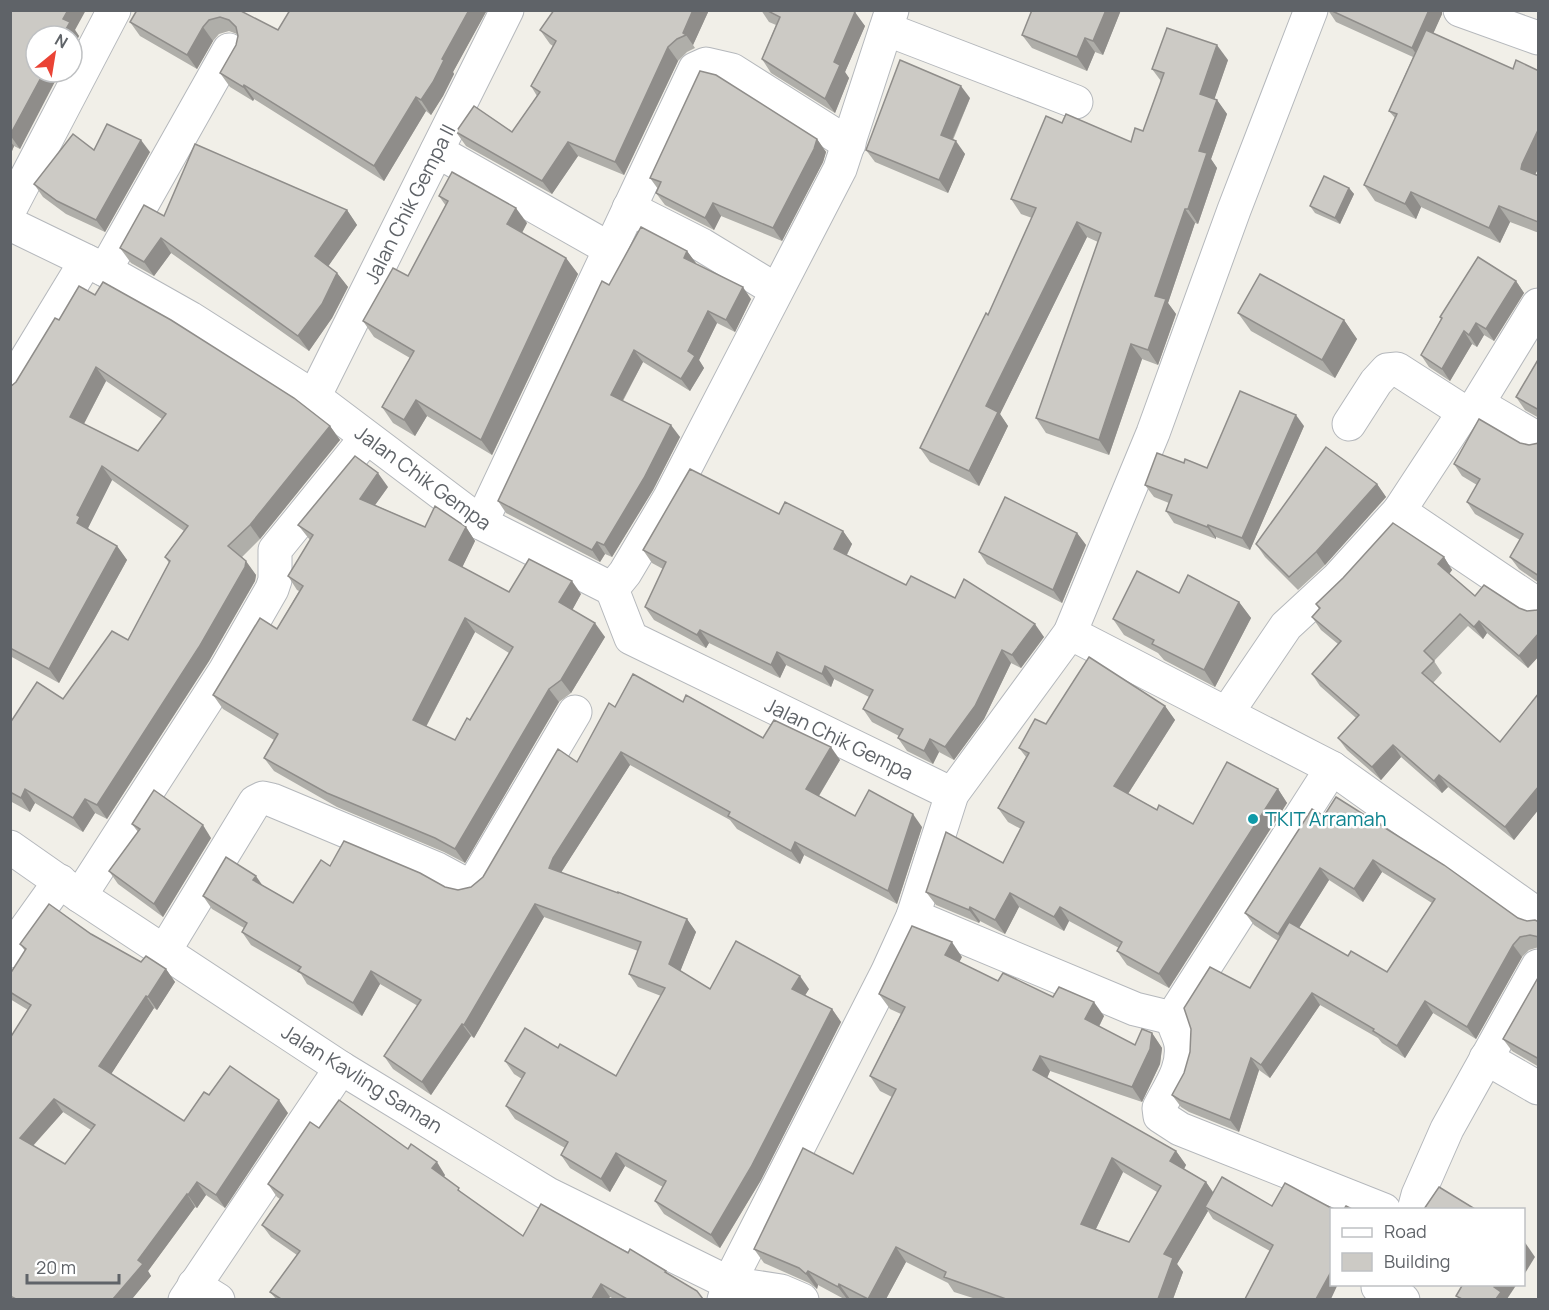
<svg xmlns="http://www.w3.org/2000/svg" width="1549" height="1310" font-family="Manrope,sans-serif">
  <rect width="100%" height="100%" fill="#f1efe8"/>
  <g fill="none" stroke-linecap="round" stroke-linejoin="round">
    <g stroke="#b5b8bc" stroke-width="35">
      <g id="minor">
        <path d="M1460 10 1538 38"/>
        <path d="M886 29 1076 102"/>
        <path d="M437 151 610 249"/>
        <path d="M629 208 702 245 776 290"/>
        <path d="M10 209 114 10"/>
        <path d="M10 224 105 270 190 318 314 397 481 523 612 589 631 638 952 794"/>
        <path d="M105 270 229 50"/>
        <path d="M10 386 86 261"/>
        <path d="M314 397 507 10"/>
        <path d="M1476 406 1538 305"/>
        <path d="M1349 424 1376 382 1387 370 1397 369 1464 412"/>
        <path d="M1399 511 1538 605"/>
        <path d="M481 523 695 69 706 64 732 70 849 144"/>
        <path d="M612 589 625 573 669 499 840 169 892 10"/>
        <path d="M1070 633 1332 768 1538 915"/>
        <path d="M1227 713 1286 626 1338 578 1399 511 1464 412 1476 406 1485 408 1538 439"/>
        <path d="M10 847 80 896 341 1068 548 1194 729 1283 781 1291 802 1300"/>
        <path d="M80 896 225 671 272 589 275 580V550L366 438"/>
        <path d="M913 916 1135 1009 1172 1018 1332 768"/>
        <path d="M165 950 255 802 263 798 272 800 437 869 463 883 470 884 476 880 575 712"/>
        <path d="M10 951 60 881"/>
        <path d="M1172 1018C1174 1027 1180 1036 1181 1045 1184 1069 1169 1088 1159 1108L1160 1116 1180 1129 1384 1210"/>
        <path d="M1486 1058 1538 1088"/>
        <path d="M1414 1210 1418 1195 1447 1129 1538 966"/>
        <path d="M194 1285 218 1300"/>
        <path d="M1378 1287 1403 1300"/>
        <path d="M185 1300 341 1068"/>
        <path d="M724 1300 729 1283 887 973 913 916 952 794 1070 633 1153 433 1234 210 1311 10"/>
      </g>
    </g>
    <use href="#minor" stroke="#fff" stroke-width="33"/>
  </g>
  <g fill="#afaea9" fill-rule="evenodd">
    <path d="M10 10 75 30 79 36 72 50V36L20 149 14 146 10 156Z"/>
    <path d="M239 10 278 30 290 10H487L453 72 454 74 443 96 431 115 426 111 384 181 254 99 253 101 230 87 220 73 236 45 238 36 237 34 229 31 219 34 213 41 197 69 140 36 130 22Z"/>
    <path d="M554 10H709L693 45 695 48 687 52 678 61 624 175 578 156 552 194 466 146 456 132H512L537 96 531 86 553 46 550 44 540 30Z"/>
    <path d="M761 10H851L865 26 845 72 849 78 835 113 771 73 762 59 776 25 769 22Z"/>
    <path d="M1121 10 1103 55 1095 52 1087 71 1032 48 1022 35Z"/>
    <path d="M1328 10H1442V14L1433 33 1513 69 1539 71V167L1535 174 1539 176V233L1510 222 1500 243 1421 207 1416 219 1375 201 1364 185 1395 118 1389 111 1413 57 1336 22Z"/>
    <path d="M1228 60 1214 99 1217 100 1227 114 1211 159 1217 168 1198 224 1195 223 1168 303 1176 314 1158 365 1142 359 1109 455 1046 433 1036 418 1098 242 1087 237 1000 414 1008 426 979 486 930 462 920 448 988 315 1032 218 1021 214 1011 199 1062 123 1131 142 1143 131 1161 81 1152 69Z"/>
    <path d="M970 98 953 140 965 154 948 193 875 162 866 150Z"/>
    <path d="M817 139 826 152 823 162 782 241 721 216 714 230 665 205 656 193 658 189 650 178Z"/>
    <path d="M94 150 150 152 105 232 66 214 43 197 34 184Z"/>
    <path d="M1349 188 1354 194 1340 224 1315 213 1310 206Z"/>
    <path d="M439 196 527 223 522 233 566 258 578 274 492 455 427 416 415 436 393 423 382 407 410 358 374 337 363 321 408 276 446 206Z"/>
    <path d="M347 210 357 225 328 266 337 273 348 287 332 318 309 351 171 253 154 276 131 263 120 248 164 216Z"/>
    <path d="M687 251 696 264 751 299 735 332 717 323 699 360 704 368 690 391 643 362 623 401 680 437 653 490 612 557 605 554 600 562 506 513 498 501 609 285Z"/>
    <path d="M1516 281 1524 293 1494 341 1484 335 1477 347 1472 344 1450 381 1429 367 1421 355 1441 319 1440 317Z"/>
    <path d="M1238 313 1344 320 1357 339 1335 378 1251 331Z"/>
    <path d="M59 320 330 426 340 440 260 539 242 557 256 575 255 581 209 661 107 819 95 813 83 832 35 803 30 812 10 801V723L63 699 128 640 169 563 165 557 184 531 112 480 88 528 90 531 117 546 127 560 59 683 10 656V387L16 382ZM106 381 162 419 138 451 84 424Z"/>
    <path d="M1539 358V418L1525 410 1516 397Z"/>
    <path d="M1304 426 1250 550 1216 537V539L1174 523 1166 511 1169 503 1154 497 1145 485 1184 463 1207 468Z"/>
    <path d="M1520 443 1529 445 1539 443V583L1519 569 1510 557 1520 540 1475 514 1467 502 1477 485 1462 476 1454 464Z"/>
    <path d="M1377 484 1386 497 1325 565 1298 590 1265 557 1256 544Z"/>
    <path d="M388 487 375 505 425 527H466L475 541 462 567 509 592 581 594 572 610 605 637 571 693 559 702 465 863 444 852 337 807 274 771 264 758 274 740 223 709 213 695 277 629 299 591 297 590 288 576 310 540 298 525ZM475 632 509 653 470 720 455 740 426 727Z"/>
    <path d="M843 531 852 544 847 555 906 585 955 598 1044 637 1021 668 1011 663 984 719 954 760 939 752 933 764 907 751 898 738 899 736 872 722 863 709 869 697 834 679 831 687 786 665 780 678 709 643 706 648 654 620 645 607 663 569 652 563 643 550Z"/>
    <path d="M1077 533 1086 545 1062 603 987 564 979 552Z"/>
    <path d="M1444 557 1452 570 1449 574 1475 596 1527 611 1537 610 1539 608V656L1528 668 1487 633 1483 639 1468 626 1434 661 1442 673 1433 683 1500 742 1539 693V809L1514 840 1448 787 1442 793 1401 757 1381 780 1347 750 1338 738 1356 718 1320 686 1312 674 1338 644 1321 630 1312 617 1319 609 1316 604Z"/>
    <path d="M1179 593 1239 602 1251 618 1215 687 1164 660 1158 653 1124 635 1113 619Z"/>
    <path d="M683 702 763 738 840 760 819 796 855 816 922 827 897 904 804 855 800 864 737 829 730 820 630 765 562 871 561 873 687 919 696 932 680 971 710 989H809L805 995 832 1009 841 1022 761 1180 720 1248 664 1214 655 1201 663 1187 625 1166 610 1192 570 1168 561 1155 565 1148 515 1119 506 1106 522 1079 514 1074 505 1061 558 1048 616 1076 661 996 638 987 629 974 638 951 544 917 474 1038 471 1036 431 1095 393 1069 384 1056 418 1006 380 984 362 1016 307 984 301 974 251 945 242 932 244 928 212 909 203 896 262 885 293 903 330 866 458 890 471 887 483 877 577 762 615 707Z"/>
    <path d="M1165 706 1175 720 1128 794 1157 810 1193 824 1278 789 1287 803 1169 988 1127 965 1117 951 1119 948 1069 921 1064 931 1019 907 1005 934 980 921 979 923 936 905 926 892 1003 863 1021 829 1008 822 998 808 1026 757 1019 748 1046 724Z"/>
    <path d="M1312 809 1518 918 1527 921 1539 922V947L1529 950 1522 957 1476 1039 1433 1013 1405 1058 1382 1043 1378 1038 1320 1005 1270 1078 1259 1070 1239 1132 1189 1112 1181 1107 1172 1095 1250 988 1278 941 1254 925 1245 913ZM1382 872 1432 903 1387 972 1348 956 1299 928 1329 880 1363 902Z"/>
    <path d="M132 824 211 838 163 917 118 884 109 871 138 832Z"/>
    <path d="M91 934 141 962 166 969 175 982 157 1010 154 1008 111 1074 184 1121 209 1095 288 1113 225 1208 206 1195 197 1208 195 1207 148 1271 151 1276 132 1299H10V1038L28 1010 10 999V974L25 951 20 944ZM63 1112 91 1130 65 1164 33 1146Z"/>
    <path d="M962 957 959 962 998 981 1053 997 1104 1016 1099 1027 1135 1045 1152 1033 1162 1048 1160 1064 1142 1102 1050 1071 1047 1078 1176 1151 1186 1165 1184 1169 1206 1182 1213 1192 1272 1206 1333 1209 1270 1251 1213 1219 1208 1211 1177 1264 1183 1272 1173 1299H976L954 1292 948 1283 906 1262 886 1299H844L818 1285 817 1289 809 1283 764 1263 754 1249 853 1174 892 1097 880 1091 870 1076 901 1014 890 1009 879 994ZM1123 1172 1157 1192 1129 1242 1096 1229Z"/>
    <path d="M1539 976V1067L1512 1051 1503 1039Z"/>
    <path d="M319 1128 445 1175 444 1177 463 1194 523 1236 628 1253 668 1274 703 1299H614L610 1297 608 1299H276L270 1292 297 1255 271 1237 262 1225 280 1199 277 1197 268 1184Z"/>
  </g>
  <g fill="#8f8d8a">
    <path d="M68 10H86L75 30 79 36 72 50V36H62L63 19Z"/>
    <path d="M469 10H487L453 72 454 74 443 96 431 115 421 100 442 59Z"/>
    <path d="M693 10H709L693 45 686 35 683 33Z"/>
    <path d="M1106 10H1121L1103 55 1093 41Z"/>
    <path d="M1429 10H1442V14L1421 61 1412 48Z"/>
    <path d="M855 12 865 26 845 72 849 78 835 113 825 99 834 62Z"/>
    <path d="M203 27 213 41 197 69 187 55Z"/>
    <path d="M1085 38 1095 52 1087 71 1077 57Z"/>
    <path d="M1217 45 1228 60 1211 109 1200 94Z"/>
    <path d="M668 47 678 61 624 175 615 162Z"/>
    <path d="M44 72H60L20 149 10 135Z"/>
    <path d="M244 85 254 99 253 101 243 87Z"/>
    <path d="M961 86 970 98 949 147 941 135Z"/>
    <path d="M416 97 426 111 384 181 374 166Z"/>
    <path d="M1217 100 1227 114 1211 159 1217 168 1198 224 1188 209 1199 151Z"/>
    <path d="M1539 128V167L1533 179 1521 169 1522 164Z"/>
    <path d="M817 139 826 152 823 162 782 241 773 228Z"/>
    <path d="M141 140 150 152 105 232 96 220Z"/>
    <path d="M10 141 14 146 10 156Z"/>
    <path d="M956 141 965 154 948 193 939 180Z"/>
    <path d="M568 142 578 156 552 194 542 181Z"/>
    <path d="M1349 188 1354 194 1340 224 1335 218Z"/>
    <path d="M1411 192 1421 207 1416 219 1405 204Z"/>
    <path d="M713 203 721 216 714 230 705 218Z"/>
    <path d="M1499 206 1510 222 1500 243 1489 228Z"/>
    <path d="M516 208 527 223 518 240 507 224Z"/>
    <path d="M1185 209 1195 223 1168 303 1176 314 1158 365 1148 350 1155 296Z"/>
    <path d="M347 210 357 225 325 271 315 256Z"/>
    <path d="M1077 222 1087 237 1000 414 1008 426 979 486 969 471 986 406Z"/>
    <path d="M161 238 171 253 154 276 144 262Z"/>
    <path d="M687 251 696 263 692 270 684 258Z"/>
    <path d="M566 258 578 274 492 455 481 440Z"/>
    <path d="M337 273 348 287 332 318 309 351 298 336Z"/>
    <path d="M1516 281 1524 293 1494 341 1486 329Z"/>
    <path d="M743 287 751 299 735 332 726 320Z"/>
    <path d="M708 311 717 323 699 360 704 368 690 391 681 379 688 351Z"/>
    <path d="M1344 320 1357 339 1335 378 1322 360Z"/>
    <path d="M1476 323 1484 335 1477 347 1469 335Z"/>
    <path d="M1464 331 1472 344 1450 381 1442 369Z"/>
    <path d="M1131 344 1142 359 1109 455 1099 440Z"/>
    <path d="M634 350 643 362 619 407 611 395Z"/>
    <path d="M96 367 106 381 80 431 70 417Z"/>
    <path d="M416 400 427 416 415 436 404 420Z"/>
    <path d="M1296 415 1304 426 1250 550 1242 538Z"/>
    <path d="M671 425 680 437 653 490 612 557 604 545Z"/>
    <path d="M330 426 340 440 260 539 250 525Z"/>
    <path d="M102 466 112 480 88 528 90 531 77 523V515Z"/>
    <path d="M378 473 388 487 370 512 360 499Z"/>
    <path d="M1377 484 1386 497 1325 565 1316 552Z"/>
    <path d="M1208 525 1216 537V539L1207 527Z"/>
    <path d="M466 527 475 541 459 574 449 560Z"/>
    <path d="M843 531 852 544 843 562 834 549Z"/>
    <path d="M1077 533 1086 545 1062 603 1053 590Z"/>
    <path d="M597 542 605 554 600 562 592 550Z"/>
    <path d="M117 546 127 560 59 683 49 669Z"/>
    <path d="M1444 557 1452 570 1447 577 1438 564Z"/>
    <path d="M246 561 256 575 255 581 209 661 107 819 97 805Z"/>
    <path d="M572 581 581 594 569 616 559 602Z"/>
    <path d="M1239 602 1251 618 1215 687 1204 670Z"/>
    <path d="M465 618 475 632 422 734 413 720Z"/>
    <path d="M1479 621 1487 633 1483 639 1474 627Z"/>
    <path d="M595 623 605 637 571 693 561 680Z"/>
    <path d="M1035 624 1044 637 1021 668 1012 655Z"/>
    <path d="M700 630 709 643 706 648 697 635Z"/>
    <path d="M1539 633V656L1528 668 1519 656Z"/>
    <path d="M1002 650 1011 663 984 719 954 760 945 747Z"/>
    <path d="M777 652 786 665 780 678 771 665Z"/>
    <path d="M825 666 834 679 831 687 822 674Z"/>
    <path d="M549 689 559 702 465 863 455 849Z"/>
    <path d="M1165 706 1175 720 1124 800 1114 786Z"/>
    <path d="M930 739 939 752 933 764 924 751Z"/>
    <path d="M1393 745 1401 757 1381 780 1372 767Z"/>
    <path d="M831 747 840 760 815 802 806 789Z"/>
    <path d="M621 752 630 765 562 871 558 881 549 868 553 858Z"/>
    <path d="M1439 775 1448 787 1442 793 1434 781Z"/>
    <path d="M1539 786V809L1514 840 1505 827Z"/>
    <path d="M25 789 35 803 30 812 21 798Z"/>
    <path d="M1278 789 1287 803 1169 988 1159 974Z"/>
    <path d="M85 799 95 813 83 832 73 818Z"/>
    <path d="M913 814 922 827 897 904 888 891Z"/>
    <path d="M203 825 211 838 163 917 154 904Z"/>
    <path d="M795 842 804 855 800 864 791 851Z"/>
    <path d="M1373 860 1382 872 1363 902 1354 889Z"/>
    <path d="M1320 868 1329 880 1287 947 1278 934Z"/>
    <path d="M256 876 265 889 253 880Z"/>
    <path d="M1010 893 1019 907 1005 934 995 920Z"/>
    <path d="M535 904 544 917 474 1038 464 1025Z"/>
    <path d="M970 907 980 921 979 923 969 910Z"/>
    <path d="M1060 907 1069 921 1064 931 1054 917Z"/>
    <path d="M687 919 696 932 678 977 669 964Z"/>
    <path d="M952 942 962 957 955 970 945 955Z"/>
    <path d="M1513 945 1522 957 1476 1039 1467 1027Z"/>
    <path d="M166 969 175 982 157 1010 148 997Z"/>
    <path d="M371 971 380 984 362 1016 353 1003Z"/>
    <path d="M800 976 809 989 801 1002 792 989Z"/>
    <path d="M1312 993 1320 1005 1270 1078 1261 1065Z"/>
    <path d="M146 996 154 1008 108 1079 99 1066Z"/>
    <path d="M1425 1001 1433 1013 1405 1058 1397 1046Z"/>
    <path d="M1094 1002 1104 1016 1095 1034 1085 1019Z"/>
    <path d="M832 1009 841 1022 761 1180 720 1248 711 1235Z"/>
    <path d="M462 1024 471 1036 431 1095 422 1082Z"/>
    <path d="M1152 1033 1162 1048 1160 1064 1142 1102 1132 1087Z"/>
    <path d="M1040 1056 1050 1071 1044 1085 1033 1070Z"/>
    <path d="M1251 1058 1259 1070 1239 1132 1230 1120Z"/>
    <path d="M54 1099 63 1112 28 1151 20 1138Z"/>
    <path d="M279 1100 288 1113 225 1208 216 1195Z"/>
    <path d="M1176 1151 1186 1165 1180 1176 1170 1161Z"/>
    <path d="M616 1153 625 1166 610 1192 601 1179Z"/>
    <path d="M1112 1158 1123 1172 1091 1239 1081 1224Z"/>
    <path d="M437 1162 445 1175 441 1181 432 1168Z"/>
    <path d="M197 1182 206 1195 197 1208 188 1195Z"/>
    <path d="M1206 1182 1216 1197 1205 1207 1208 1211 1177 1264 1183 1272 1173 1299H1158L1164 1254Z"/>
    <path d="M187 1194 195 1207 148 1271 151 1276 132 1299H113L138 1260Z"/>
    <path d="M1524 1241 1535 1257 1524 1275Z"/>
    <path d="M896 1247 906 1262 886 1299H868Z"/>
    <path d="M1332 1270V1284H1338L1331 1299H1316Z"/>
    <path d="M808 1271 818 1285 817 1289 806 1274Z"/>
    <path d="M601 1284 610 1297 608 1299H592Z"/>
    <path d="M839 1284 850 1299H847L838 1287Z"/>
    <path d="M1495 1284H1517L1507 1299H1496L1494 1287Z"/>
  </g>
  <g fill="#cccac5" stroke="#8f8d8a" stroke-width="1.5" fill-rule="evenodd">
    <path d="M10 10H68L63 19 70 22 62 36H36V72H44L10 135Z"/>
    <path d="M137 10H239L278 30 290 10H469L442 59 444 60 433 82 421 100 416 97 374 166 244 85 243 87 220 73 236 45 238 36 236 27 229 20 220 17 209 20 203 27 187 55 130 22Z"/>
    <path d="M554 10H693L683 33 686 35 677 39 668 47 615 162 568 142 542 181 456 132 474 106 512 132 540 92 531 86 556 41 540 30Z"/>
    <path d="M766 10H851L855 12 834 62 840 65 825 99 762 59 780 17Z"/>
    <path d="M1032 10H1106L1093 41 1085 38 1077 57 1022 35Z"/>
    <path d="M1330 10H1429L1412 48Z"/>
    <path d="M1167 28 1217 45 1200 94 1217 100 1199 151 1207 153 1188 209H1185L1155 296 1166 299 1148 350 1131 344 1099 440 1036 418 1101 233 1077 222 986 406 998 412 969 471 920 448 986 313 988 315 1036 208 1011 199 1046 116 1062 123 1066 114 1131 142 1135 128 1143 131 1164 73 1152 69Z"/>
    <path d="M1426 30 1513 69 1516 60 1539 71V128L1522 164 1521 169 1539 176 1538 222 1499 206 1489 228 1411 192 1405 204 1364 185 1397 114 1389 111Z"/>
    <path d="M900 60 961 86 941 135 956 141 939 180 866 150Z"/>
    <path d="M700 71 716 75 817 139 814 149 773 228 713 203 705 218 656 193 661 182 650 178Z"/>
    <path d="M107 124 141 140 96 220 57 201 34 184 73 134 94 150Z"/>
    <path d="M195 144 347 210 315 256 337 273 322 304 298 336 161 238 144 262 120 248 144 205 164 216Z"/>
    <path d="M452 172 516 208 507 224 566 258 481 440 416 400 404 420 382 407 414 351 363 321 393 268 408 276 448 201 439 196Z"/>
    <path d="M1324 176 1349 188 1335 218 1310 206Z"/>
    <path d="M641 227 687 251 684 258 743 287 726 320 708 311 688 351 695 356 681 379 634 350 611 395 671 425 644 478 604 545 597 542 592 550 498 501 602 281 609 285Z"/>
    <path d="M1478 257 1516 281 1486 329 1476 323 1469 335 1464 331 1442 369 1421 355 1442 318 1440 317Z"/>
    <path d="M1260 274 1344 320 1322 360 1238 313Z"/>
    <path d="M103 282 171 320 294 398 330 426 250 525 228 546 246 561 245 567 199 647 97 805 85 799 73 818 25 789 21 798 10 792V723L37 682 63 699 112 631 128 640 170 561 165 557 188 526 102 466 77 515 80 517 77 523 117 546 49 669 10 648V387L16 382 55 318 59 320 79 286 95 295ZM96 367 166 414 138 451 70 417Z"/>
    <path d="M1539 358V410L1516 397Z"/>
    <path d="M1240 391 1296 415 1242 538 1208 525 1207 527 1166 511 1172 495 1145 485 1157 453 1184 463 1185 459 1207 468Z"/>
    <path d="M1479 419 1520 443 1529 445 1539 443V576L1510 557 1523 534 1467 502 1480 479 1454 464Z"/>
    <path d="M1326 447 1377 484 1316 552 1289 577 1256 544Z"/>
    <path d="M355 456 378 473 360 499 425 527 435 506 466 527 449 560 509 592 529 559 572 581 559 602 595 623 561 680 549 689 455 849 435 838 327 793 264 758 278 734 213 695 260 618 277 629 303 586 288 576 313 535 298 525ZM465 618 513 647 470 720 467 718 455 740 413 720Z"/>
    <path d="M690 469 779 514 785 502 843 531 834 549 906 585 911 576 955 598 964 579 1035 624 1012 655 1002 650 975 706 945 747 930 739 924 751 898 738 903 729 863 709 873 690 825 666 822 674 777 652 771 665 700 630 697 635 645 607 666 562 643 550Z"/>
    <path d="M1005 497 1077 533 1053 590 979 552Z"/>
    <path d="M1393 523 1444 557 1438 564 1475 596 1484 585 1519 608 1527 611 1537 610 1539 608V633L1519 656 1479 621 1474 627 1460 614 1424 651 1434 661 1422 673 1500 742 1539 693V786L1505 827 1439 775 1434 781 1393 745 1372 767 1338 738 1359 715 1312 674 1341 641 1312 617 1320 608 1316 604 1343 578Z"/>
    <path d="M1137 571 1179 593 1188 575 1239 602 1204 670 1152 644 1154 640 1113 619Z"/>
    <path d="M1089 657 1165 706 1114 786 1157 810 1159 805 1193 824 1227 762 1278 789 1159 974 1117 951 1122 942 1060 907 1054 917 1010 893 995 920 970 907 969 910 926 892 946 832 1003 863 1024 822 998 808 1029 753 1019 748 1035 719 1046 724Z"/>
    <path d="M633 674 683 702 686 695 763 738 774 720 831 747 806 789 855 816 869 790 913 814 888 891 795 842 791 851 728 816 730 812 621 752 553 858 549 868 618 893V892L687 919 669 964 710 989 736 941 800 976 792 989 832 1009 751 1167 711 1235 655 1201 666 1181 616 1153 601 1179 561 1155 568 1142 506 1106 525 1073 505 1061 525 1028 558 1048 560 1044 616 1076 665 988 629 974 641 942 535 904 464 1025 462 1024 422 1082 384 1056 421 1000 371 971 353 1003 298 971 301 967 242 932 247 923 203 896 226 857 256 876 253 880 293 903 321 860 330 866 344 841 420 873 445 887 458 890 471 887 483 877 558 749 577 762 609 703 615 707Z"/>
    <path d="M154 790 203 825 154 904 109 871 140 829 132 824Z"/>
    <path d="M1336 797 1444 865 1518 918 1527 921 1535 920 1539 922V937L1530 935 1520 937 1513 945 1467 1027 1425 1001 1397 1046 1373 1031 1374 1029 1312 993 1261 1065 1251 1058 1230 1120 1180 1100 1172 1095 1184 1073 1190 1052 1191 1029 1184 1008 1210 967 1250 988 1289 922 1348 956 1351 951 1387 972 1435 899 1373 860 1354 889 1320 868 1278 934 1245 913 1312 809 1324 816Z"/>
    <path d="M49 904 91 934 141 962 146 956 166 969 148 997 146 996 99 1066 184 1121 204 1092 209 1095 230 1066 279 1100 216 1195 197 1182 188 1195 187 1194 138 1260 143 1264 113 1299H16L10 1296V1038L31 1005 10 992V974L26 949 20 944ZM54 1099 95 1125 65 1164 20 1138Z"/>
    <path d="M912 926 952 942 945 955 998 981 1003 973 1053 997 1059 987 1094 1002 1085 1019 1135 1045 1142 1029 1152 1033 1150 1049 1132 1087 1040 1056 1033 1070 1176 1151 1170 1161 1206 1182 1164 1254 1173 1258 1158 1299H1006L944 1277 946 1272 896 1247 868 1299 839 1284 838 1287 808 1271 806 1274 799 1268 754 1249 803 1148 853 1174 896 1089 870 1076 905 1007 879 994ZM1112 1158 1161 1186 1129 1242 1081 1224Z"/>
    <path d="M1539 976V1059L1503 1039Z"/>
    <path d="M339 1100 408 1149 411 1144 437 1162 432 1168 459 1188 458 1190 523 1236 541 1204 628 1253 630 1249 666 1271 665 1272 697 1291 703 1299H627L601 1284 592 1299H281L270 1292 300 1251 262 1225 283 1195 268 1184 310 1122 319 1128Z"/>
    <path d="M1222 1177 1272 1206 1285 1183 1333 1209H1332V1270L1316 1299H1245L1273 1245 1205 1207Z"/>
    <path d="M1439 1187 1475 1209H1424Z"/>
    <path d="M1346 1206 1352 1209H1344Z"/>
    <path d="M1463 1284H1495L1494 1287 1501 1292 1496 1299H1462L1456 1296Z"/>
  </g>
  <circle fill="#0f9aa8" stroke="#fff" stroke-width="2" cx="1253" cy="819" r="6"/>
  <g text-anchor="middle" stroke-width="5" stroke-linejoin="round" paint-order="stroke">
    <g font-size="20" fill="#5f6368" stroke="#fff">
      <text transform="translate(410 204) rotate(-63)" y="7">Jalan Chik Gempa II</text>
      <text transform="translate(423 478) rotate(36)" y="7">Jalan Chik Gempa</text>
      <text transform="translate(839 739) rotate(26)" y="7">Jalan Chik Gempa</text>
      <text transform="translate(362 1079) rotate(32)" y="7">Jalan Kavling Saman</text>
    </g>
    <g font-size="20" fill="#0d838f" stroke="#fff" text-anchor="start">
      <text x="1265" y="826">TKIT Arramah</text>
    </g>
  </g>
  <rect width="1549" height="1310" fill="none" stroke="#5f6368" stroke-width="24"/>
  <rect x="1330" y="1208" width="195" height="78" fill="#ffffff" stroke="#bfc1c3" stroke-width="1.5"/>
  <rect x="1342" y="1228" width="30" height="9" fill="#ffffff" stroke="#bfc1c3" stroke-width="1.5"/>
  <text x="1384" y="1238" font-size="18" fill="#5f6368">Road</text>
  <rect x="1342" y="1253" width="30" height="18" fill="#cccac5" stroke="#bfc1c3" stroke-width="1.5"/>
  <text x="1384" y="1268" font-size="18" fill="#5f6368">Building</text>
  <g transform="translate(54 54) rotate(30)"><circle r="28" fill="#ffffff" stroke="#bfc1c3" stroke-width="1.5"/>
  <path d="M0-4.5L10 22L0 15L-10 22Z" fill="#ea4335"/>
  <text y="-9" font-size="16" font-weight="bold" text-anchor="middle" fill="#5f6368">N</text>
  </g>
  <path d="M27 1274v9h92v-9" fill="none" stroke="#5f6368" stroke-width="3"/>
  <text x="36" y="1274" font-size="18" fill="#5f6368" stroke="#ffffff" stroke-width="4.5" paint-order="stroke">20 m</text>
</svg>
